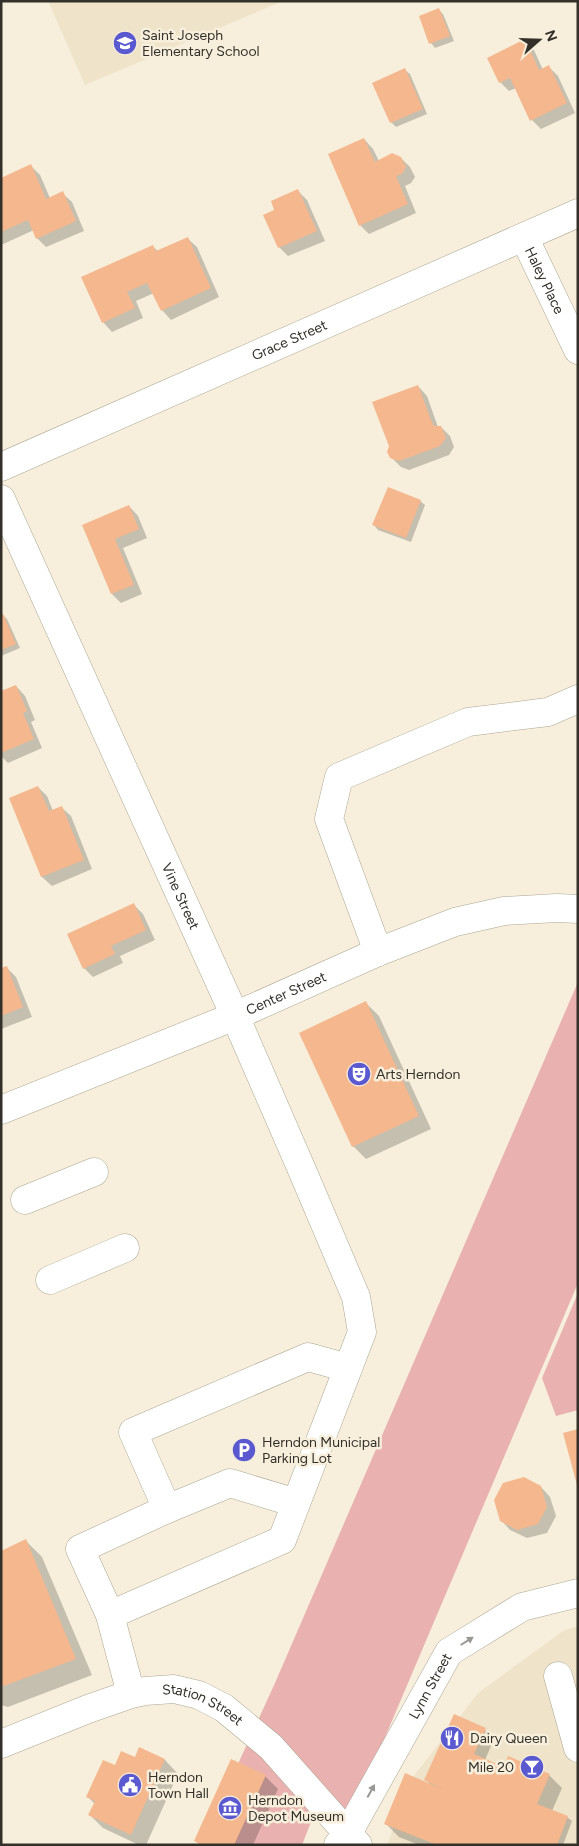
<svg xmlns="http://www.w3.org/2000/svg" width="579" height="1846" font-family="Figtree,sans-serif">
  <rect width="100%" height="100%" fill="#f7efdc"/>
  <g fill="#efe4ca">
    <path d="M48 1H283L85 85Z"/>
    <path d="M578 1626V1845H387L413 1777 478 1693 563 1631Z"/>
  </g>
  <g fill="#e9b2b0">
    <path d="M578 982V1283L346 1829 313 1817 302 1845H201L275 1683Z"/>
    <path d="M578 1293V1410L556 1416 542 1378Z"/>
  </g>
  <g fill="#0003">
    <path d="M439 10 443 14 454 41 435 48 431 43Z"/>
    <path d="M525 41 534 50 543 70 549 67 558 76 575 113 541 129 532 120 516 88 509 91 500 82Z"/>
    <path d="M405 70 410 74 427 114 396 127 391 122Z"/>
    <path d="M364 139 373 149 379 161 401 158 410 167 415 177 411 183 405 186 416 213 369 234 360 225Z"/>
    <path d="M31 166 40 175 50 198 62 193 72 202 84 231 46 247 37 238 34 230 1 245V179Z"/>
    <path d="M298 191 307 200 325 241 288 256 279 247 276 211Z"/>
    <path d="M187 238 197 247 219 297 171 320 162 310 154 293 136 301 143 318 112 332 103 322 152 246 158 251Z"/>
    <path d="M418 386 427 396 438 427H441L450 436 454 447 449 455 409 470 401 467 391 457Z"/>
    <path d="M420 501 425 505 411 542 378 530 374 525Z"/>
    <path d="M129 506 138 516 147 538 123 548 142 594 121 603 112 594 83 526Z"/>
    <path d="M3 615 7 619 20 648 1 656V616Z"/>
    <path d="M16 686 25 696 35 720 31 722 42 748 8 763 1 756V693Z"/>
    <path d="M38 787 47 796 53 811 61 807 71 816 92 869 52 886 42 877 11 798Z"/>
    <path d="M134 905 143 914 155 940 120 956 123 963 93 977 84 968Z"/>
    <path d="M6 967 16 977 32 1017 1 1029V969Z"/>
    <path d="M366 1003 379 1016 431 1129 366 1159 353 1146Z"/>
    <path d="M541 1487 550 1497 556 1516 547 1533 527 1538 510 1530 501 1520Z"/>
    <path d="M26 1541 42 1557 92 1675 8 1707 1 1705V1552Z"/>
    <path d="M485 1730 494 1739 485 1760 504 1769 549 1775 562 1788 552 1811 567 1817 572 1821 563 1845H419L399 1837 385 1823 432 1786 426 1780Z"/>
    <path d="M140 1749 165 1760 178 1774 146 1845H139L103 1828 90 1815 95 1804 88 1797 115 1767 135 1759Z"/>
    <path d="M265 1776 278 1789 253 1845H200L196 1841Z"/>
  </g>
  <g fill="#f5b78d">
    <path d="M439 8 450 36 429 44 419 16Z"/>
    <path d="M525 39 539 70 549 65 567 103 530 121 510 78 499 83 487 58Z"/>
    <path d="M405 68 423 109 390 123 372 83Z"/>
    <path d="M364 138 375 162 392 153 401 157 406 167 402 174 396 176 408 204 359 226 328 154Z"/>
    <path d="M31 164 46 199 63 191 76 221 36 239 28 220 1 232V178Z"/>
    <path d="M298 189 317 231 278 248 263 215 274 210 271 201Z"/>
    <path d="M188 237 211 288 161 311 147 283 127 292 135 308 102 323 81 277 153 245 156 251Z"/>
    <path d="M418 385 431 420 434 426H441L446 438 440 446 399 461 390 458 387 452 389 446 372 402Z"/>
    <path d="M388 487 421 500 406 538 372 525Z"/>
    <path d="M129 505 139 529 115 539 134 585 111 594 82 525Z"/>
    <path d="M1 614H3L16 644 1 650Z"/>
    <path d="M16 685 27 711 23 713 34 739 1 753V691Z"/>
    <path d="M38 786 49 811 62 806 84 860 41 877 9 798Z"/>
    <path d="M134 903 146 930 111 946 115 954 83 969 67 934Z"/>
    <path d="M7 966 23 1007 1 1016V968Z"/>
    <path d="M366 1001 419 1116 352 1147 299 1033Z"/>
    <path d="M578 1429V1485H577L563 1433Z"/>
    <path d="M524 1477 541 1486 547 1507 538 1524 517 1530 500 1521 494 1500 503 1483Z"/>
    <path d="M26 1539 76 1659 1 1687V1551Z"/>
    <path d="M454 1714 486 1728 474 1754 504 1767 508 1756 550 1774 537 1804 568 1816 557 1845H437L384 1824 405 1773 442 1789 424 1780Z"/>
    <path d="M139 1747 165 1759 131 1835 88 1815 95 1801 86 1797 103 1760 115 1765 121 1751 135 1757Z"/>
    <path d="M231 1759 266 1775 234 1845H202L194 1841Z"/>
  </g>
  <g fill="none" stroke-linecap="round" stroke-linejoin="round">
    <g stroke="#ada694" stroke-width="29">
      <g id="minor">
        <path id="s1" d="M524 237 578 350"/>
        <path id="s2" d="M1 467 578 213"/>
        <path id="s3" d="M1 499 235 1016 302 1170 356 1297 362 1332 282 1540 110 1615 131 1694"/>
        <path d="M378 952 329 819 339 777 468 722 548 712 578 699"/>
        <path id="s4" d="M1 1110 235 1016 378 952 455 922 504 911 557 908 578 909"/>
        <path d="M25 1200 94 1172"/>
        <path d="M50 1280 125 1248"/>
        <path d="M167 1509 230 1483 296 1503"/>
        <path d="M110 1615 80 1549 167 1509 133 1432 308 1357 348 1368"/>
        <path d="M558 1676 578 1748"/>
        <path id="s5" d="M1 1744 88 1709 131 1694 145 1691 174 1689 199 1695 224 1708 271 1747 358 1845"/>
        <path id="s6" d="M338 1845 348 1833 449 1652 522 1607 578 1593"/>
      </g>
    </g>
    <use href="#minor" stroke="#fff" stroke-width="28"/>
  </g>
  <defs><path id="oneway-solid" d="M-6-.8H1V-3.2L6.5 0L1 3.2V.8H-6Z" transform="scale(1.25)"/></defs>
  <g fill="#999894">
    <use href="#oneway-solid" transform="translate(467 1641) rotate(-32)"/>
    <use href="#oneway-solid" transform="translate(371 1791) rotate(-61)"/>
  </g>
  <defs>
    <g id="school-disc" transform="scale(1.25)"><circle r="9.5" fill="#5a59d0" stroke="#f7efdc"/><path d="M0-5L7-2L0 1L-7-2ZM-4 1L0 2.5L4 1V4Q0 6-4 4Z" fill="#fff"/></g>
    <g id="theatre-disc" transform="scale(1.25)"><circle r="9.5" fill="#5a59d0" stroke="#f7efdc"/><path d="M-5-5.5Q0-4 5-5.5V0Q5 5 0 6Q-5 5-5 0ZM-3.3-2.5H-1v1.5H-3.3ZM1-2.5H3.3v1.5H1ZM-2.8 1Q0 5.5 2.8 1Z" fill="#fff"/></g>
    <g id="parking-disc" transform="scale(1.25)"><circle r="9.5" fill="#5a59d0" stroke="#f7efdc"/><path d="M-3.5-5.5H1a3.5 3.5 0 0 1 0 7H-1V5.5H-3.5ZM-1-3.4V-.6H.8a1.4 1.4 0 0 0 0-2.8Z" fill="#fff"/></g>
    <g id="restaurant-disc" transform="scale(1.25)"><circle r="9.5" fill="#5a59d0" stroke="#f7efdc"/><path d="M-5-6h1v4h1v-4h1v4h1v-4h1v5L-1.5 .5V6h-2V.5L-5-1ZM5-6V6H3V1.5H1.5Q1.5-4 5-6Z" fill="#fff"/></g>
    <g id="bar-disc" transform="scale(1.25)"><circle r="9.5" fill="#5a59d0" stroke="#f7efdc"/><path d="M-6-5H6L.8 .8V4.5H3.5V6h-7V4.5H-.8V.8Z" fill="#fff"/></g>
    <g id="civic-disc" transform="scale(1.25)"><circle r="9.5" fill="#5a59d0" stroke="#f7efdc"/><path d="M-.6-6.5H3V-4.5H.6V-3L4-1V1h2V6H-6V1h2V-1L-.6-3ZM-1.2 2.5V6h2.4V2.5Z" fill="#fff"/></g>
    <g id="museum-disc" transform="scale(1.25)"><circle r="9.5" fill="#5a59d0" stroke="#f7efdc"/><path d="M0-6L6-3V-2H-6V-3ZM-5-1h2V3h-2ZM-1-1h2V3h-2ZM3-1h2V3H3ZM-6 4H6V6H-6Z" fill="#fff"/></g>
  </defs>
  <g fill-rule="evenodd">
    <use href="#school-disc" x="125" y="43"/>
    <use href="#theatre-disc" x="359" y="1074"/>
    <use href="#parking-disc" x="244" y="1450"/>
    <use href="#restaurant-disc" x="452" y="1738"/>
    <use href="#bar-disc" x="532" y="1767"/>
    <use href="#civic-disc" x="130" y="1785"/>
    <use href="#museum-disc" x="230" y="1808"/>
  </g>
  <g text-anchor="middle" stroke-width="5" stroke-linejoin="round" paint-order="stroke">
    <g font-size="14" fill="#333029" stroke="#f7efdc" text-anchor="start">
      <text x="142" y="40">Saint Joseph<tspan x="142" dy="16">Elementary School</tspan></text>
      <text x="376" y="1079">Arts Herndon</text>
      <text x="262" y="1447">Herndon Municipal<tspan x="262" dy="16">Parking Lot</tspan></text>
      <text x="470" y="1743">Dairy Queen</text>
      <text x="514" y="1772" text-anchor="end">Mile 20</text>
      <text x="148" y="1782">Herndon<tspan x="148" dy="16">Town Hall</tspan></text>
      <text x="248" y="1805">Herndon<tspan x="248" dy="16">Depot Museum</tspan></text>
    </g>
    <g font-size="14" fill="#333029" stroke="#f7efdc">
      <text dy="5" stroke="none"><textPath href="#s1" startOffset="48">Haley Place</textPath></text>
      <text dy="5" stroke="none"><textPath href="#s2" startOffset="315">Grace Street</textPath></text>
      <text dy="5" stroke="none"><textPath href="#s3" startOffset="436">Vine Street</textPath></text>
      <text dy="5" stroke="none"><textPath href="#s4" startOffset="308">Center Street</textPath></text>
      <text dy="5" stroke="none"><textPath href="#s6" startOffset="184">Lynn Street</textPath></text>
      <text dy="5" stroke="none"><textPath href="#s5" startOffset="215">Station Street</textPath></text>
    </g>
  </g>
  <rect width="579" height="1846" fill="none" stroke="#333029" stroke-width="5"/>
  <g transform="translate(539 40) rotate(70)" stroke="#f7efdc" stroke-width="4" paint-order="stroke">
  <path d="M0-4L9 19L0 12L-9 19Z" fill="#333029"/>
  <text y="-8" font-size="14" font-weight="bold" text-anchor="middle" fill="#333029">N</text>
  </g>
</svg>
